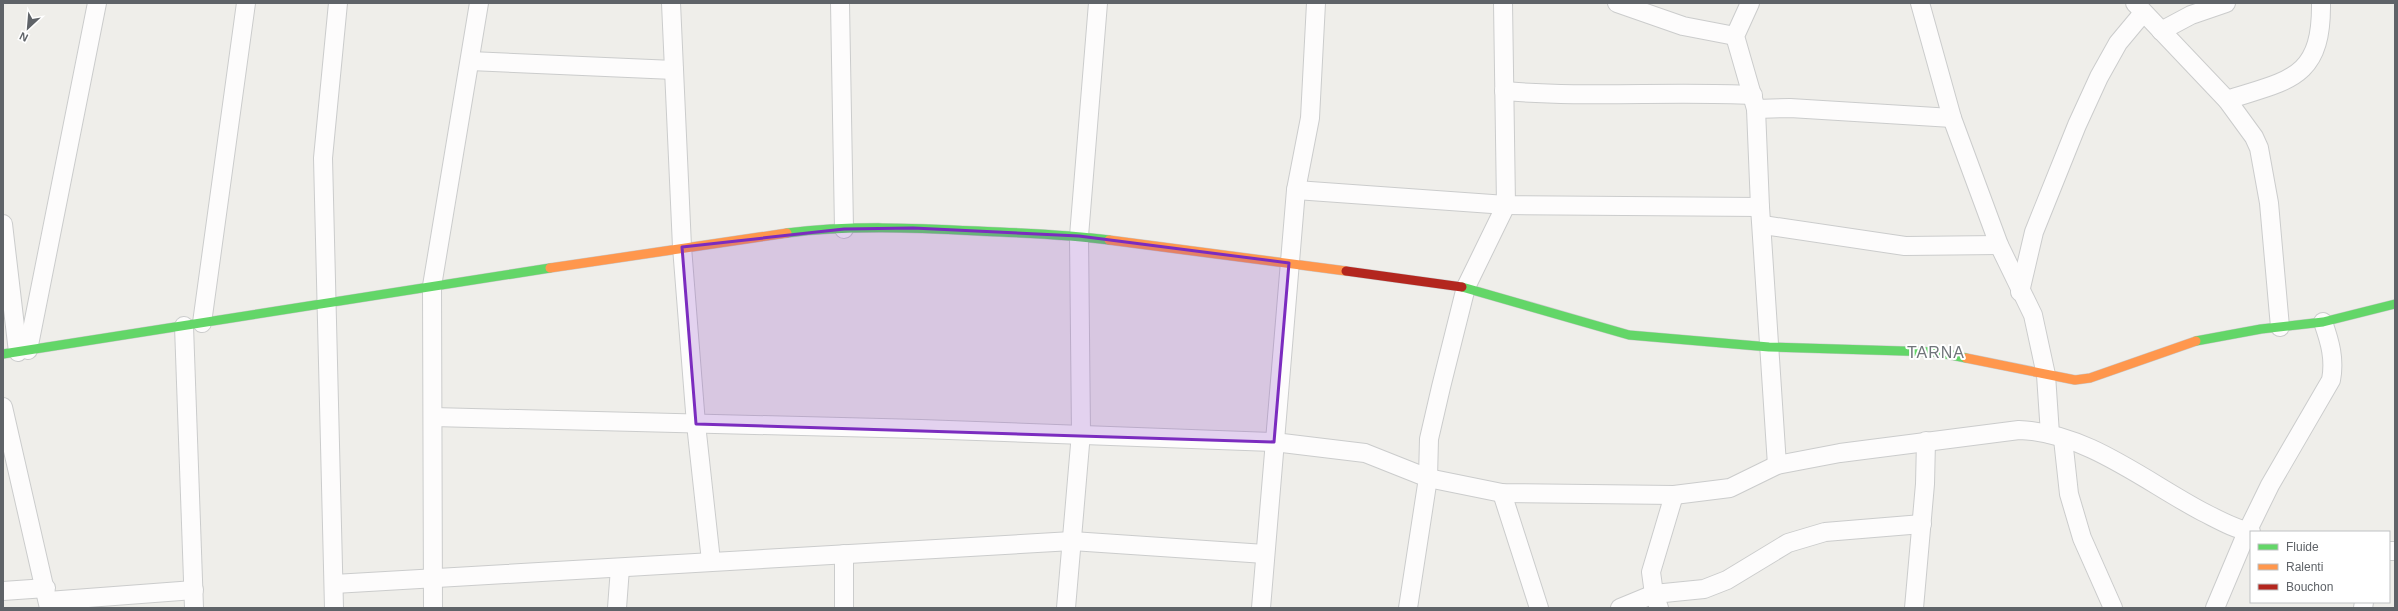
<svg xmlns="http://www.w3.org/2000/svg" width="2398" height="611" font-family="Arial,sans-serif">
  <rect width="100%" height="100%" fill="#efeeea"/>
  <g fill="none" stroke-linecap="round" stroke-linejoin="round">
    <g stroke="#cbcccc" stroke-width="20">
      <g id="street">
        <path d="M671 3 682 247 696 424 711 561"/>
        <path d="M840 3 844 229"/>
        <path d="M1617 3 1683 26 1735 36"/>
        <path d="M1750 3 1735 36 1756 109 1760 207 1777 465"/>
        <path d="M1920 3 1952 118 1999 245 2033 315 2046 375 2050 434"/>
        <path d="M2135 3 2227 100 2254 137 2259 148 2269 203 2280 327"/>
        <path d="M2161 31 2191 15 2226 3"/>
        <path d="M470 61 674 70"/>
        <path d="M1504 91C1587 98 1670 91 1753 95"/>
        <path d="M2227 100C2289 80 2322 79 2321 3"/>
        <path d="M1756 109 1790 108 1952 118"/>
        <path d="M1296 190 1506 205 1760 207"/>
        <path d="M3 224 18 352"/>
        <path d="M1763 225 1905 246 1999 245"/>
        <path d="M2020 292 2034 232 2077 125 2099 77 2118 43 2143 13"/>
        <path d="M202 323 246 3"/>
        <path d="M184 326 194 608"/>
        <path d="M28 350 97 3"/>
        <path d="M3 407 49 608"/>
        <path d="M433 417 921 429 1274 442 1365 453 1428 478 1502 493 1674 495 1730 488 1777 465 1840 453 2019 430C2086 432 2146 482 2203 512 2219 520 2234 529 2251 532"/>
        <path d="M2063 439 2069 494 2082 538 2113 608"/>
        <path d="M1502 493 1539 608"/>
        <path d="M2389 551H2395"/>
        <path d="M334 584 1072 541 1265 554"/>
        <path d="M3 591 46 588"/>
        <path d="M48 601 194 590"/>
        <path d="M334 608 323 158 338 3"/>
        <path d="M433 608 432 286 479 3"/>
        <path d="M617 608 620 568"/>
        <path d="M844 608V554"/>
        <path d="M1066 608 1081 433 1079 236 1098 3"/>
        <path d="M1261 608 1296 190 1310 118 1316 3"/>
        <path d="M1408 608 1428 478 1429 439 1441 387 1466 287 1506 205 1503 3"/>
        <path d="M1620 608 1654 594 1704 589 1727 580 1788 543 1825 532 1922 524"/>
        <path d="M1659 608 1654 594 1651 572 1674 495"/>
        <path d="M1914 608 1925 484 1926 441"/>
        <path d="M2215 608 2247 532 2270 485 2331 380C2335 359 2330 342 2323 322"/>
        <path d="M2363 608 2364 602"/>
      </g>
    </g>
    <g stroke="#cacacb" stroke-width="10">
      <g id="fast">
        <path d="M787 233C850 225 915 228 978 231 1022 233 1066 234 1109 240"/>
        <path d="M1462 287 1629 335 1769 347 1936 352 1966 358"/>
        <path d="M2196 341 2261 329 2323 322 2395 304"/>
        <path d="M3 354 550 268"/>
      </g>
    </g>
    <g stroke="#cacacb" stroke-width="10">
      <g id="slow">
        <path d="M1109 240 1346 271"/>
        <path d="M550 268 787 233"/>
        <path d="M1966 358 2075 380 2090 378 2196 341"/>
      </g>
    </g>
    <g stroke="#cacacb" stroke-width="10">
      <path id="jam" d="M1346 271 1462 287"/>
    </g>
    <use href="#street" stroke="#fdfcfc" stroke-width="18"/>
    <use href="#fast" stroke="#63d668" stroke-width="9"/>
    <use href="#slow" stroke="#ff974d" stroke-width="9"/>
    <use href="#jam" stroke="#b3261e" stroke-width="9"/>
  </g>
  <path fill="#7b2cbf" fill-opacity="0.2" stroke="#7b2cbf" stroke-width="3" stroke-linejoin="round" d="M913 228 1079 236 1289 263 1274 442 696 424 682 247 844 229Z"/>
  <g text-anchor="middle" stroke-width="4" stroke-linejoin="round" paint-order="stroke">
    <g font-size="16" letter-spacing="1" fill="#70757a" stroke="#fff">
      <text x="1936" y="358">TARNA</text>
    </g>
  </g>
  <rect width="2398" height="611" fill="none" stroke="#5f6368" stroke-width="8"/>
  <rect x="2250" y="531" width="140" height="72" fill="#ffffff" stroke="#bfc1c3"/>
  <rect x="2258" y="544" width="20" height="6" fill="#63d668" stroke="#bfc1c3"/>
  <text x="2286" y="551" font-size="12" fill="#5f6368">Fluide</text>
  <rect x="2258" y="564" width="20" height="6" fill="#ff974d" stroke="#bfc1c3"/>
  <text x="2286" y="571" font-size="12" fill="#5f6368">Ralenti</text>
  <rect x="2258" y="584" width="20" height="6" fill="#b3261e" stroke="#bfc1c3"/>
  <text x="2286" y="591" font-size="12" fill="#5f6368">Bouchon</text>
  <g transform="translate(28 28) rotate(206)" stroke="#ffffff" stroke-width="3" paint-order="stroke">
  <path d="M0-3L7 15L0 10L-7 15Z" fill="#5f6368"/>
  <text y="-6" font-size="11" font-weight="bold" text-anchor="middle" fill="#5f6368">N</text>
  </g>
</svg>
